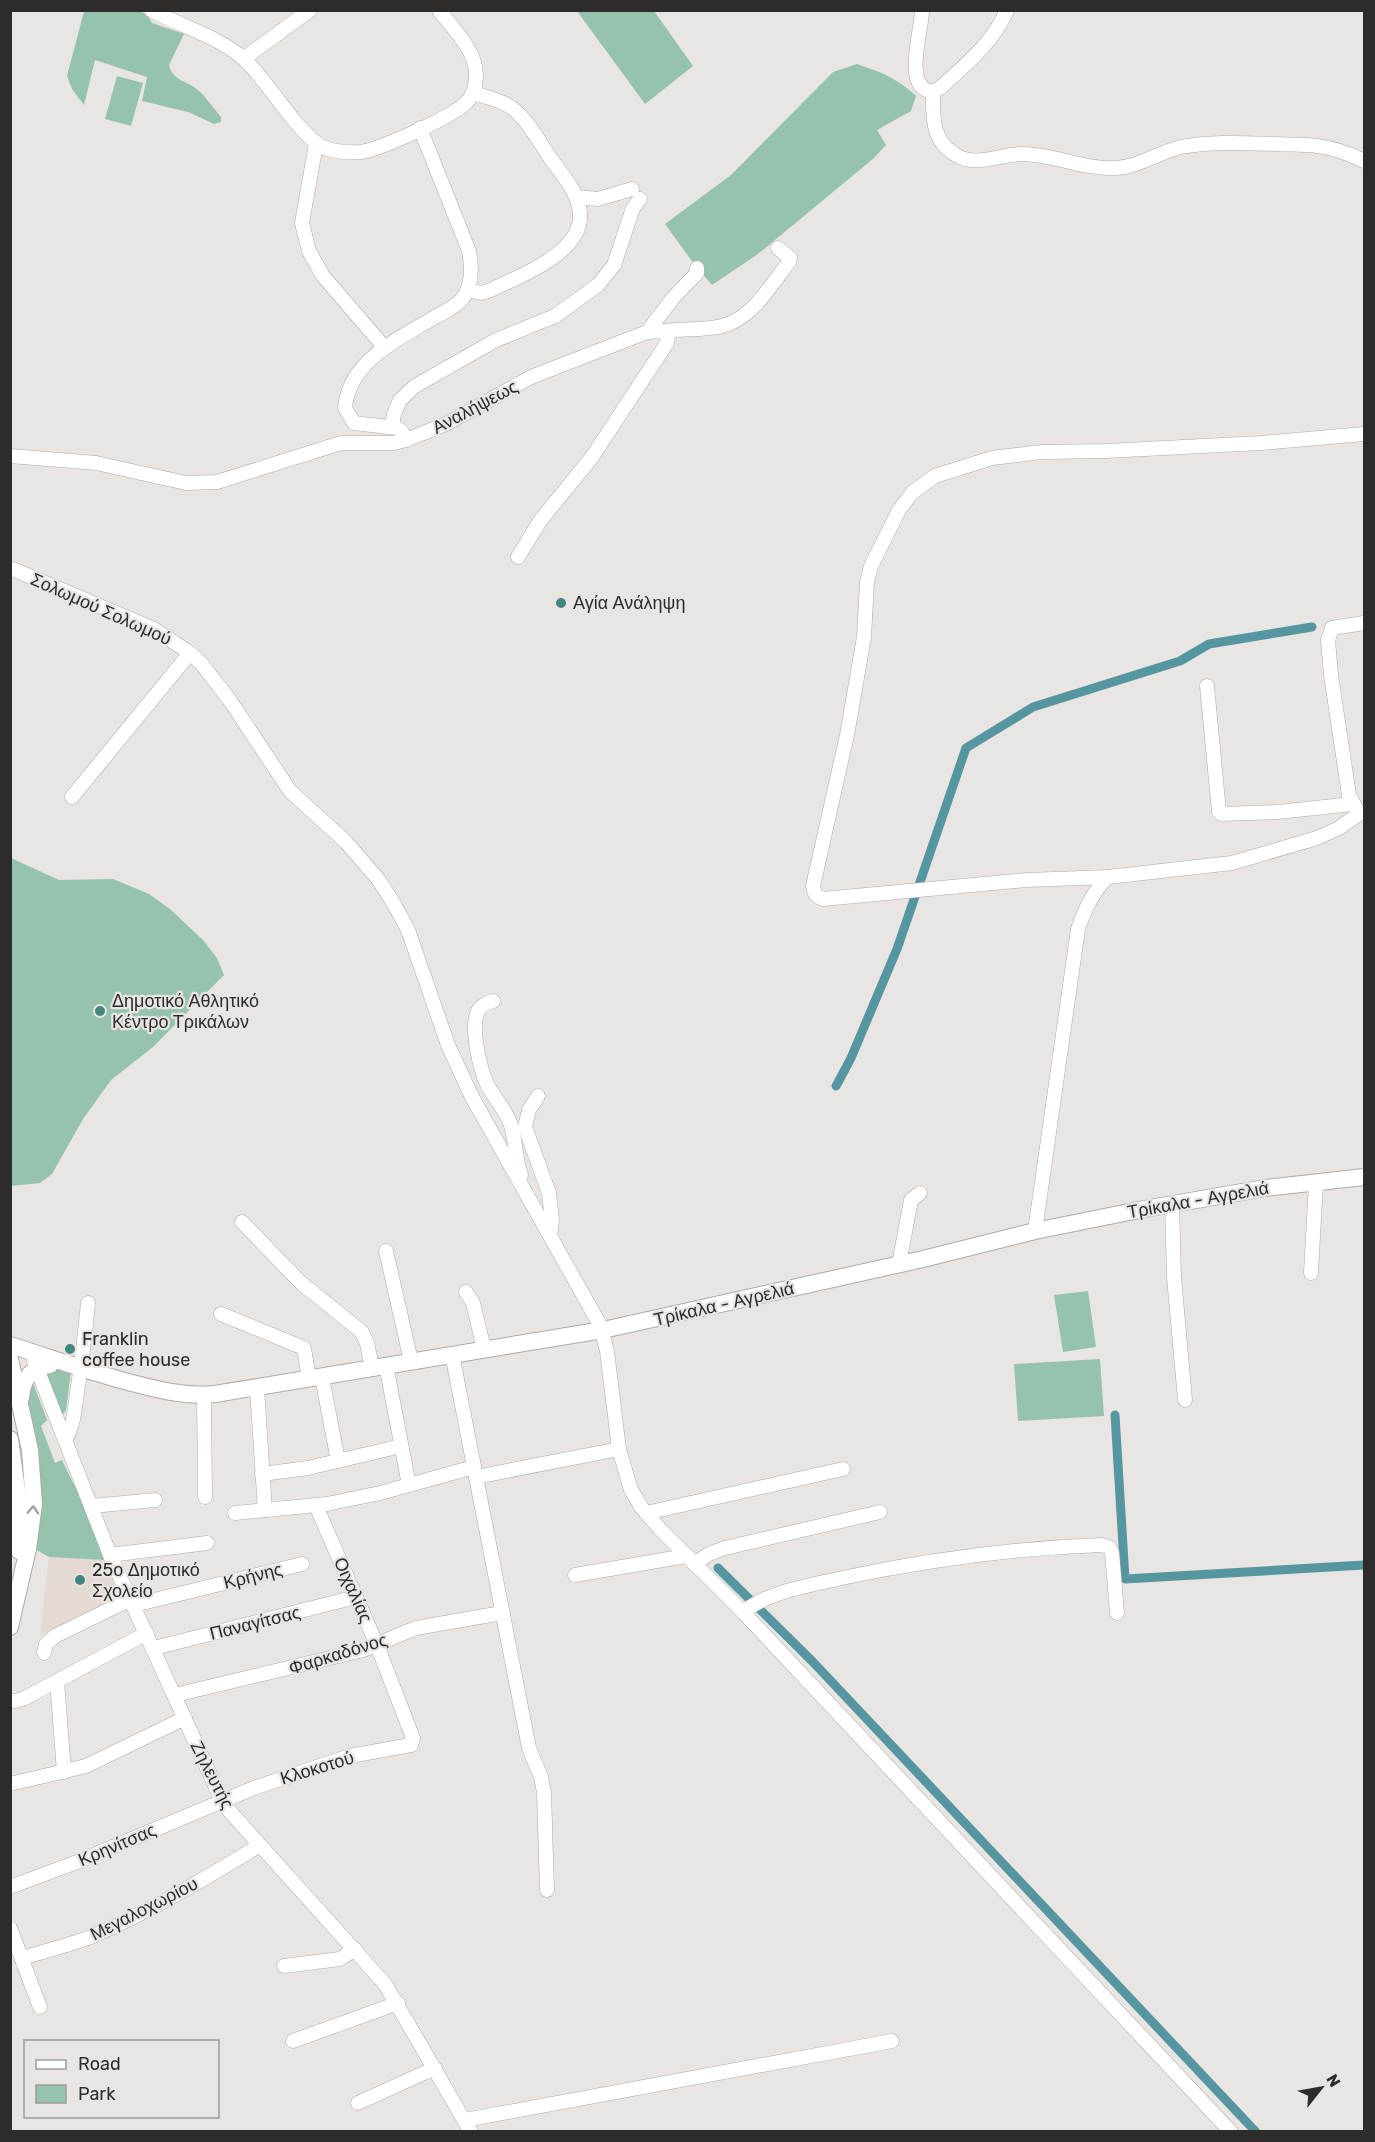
<svg xmlns="http://www.w3.org/2000/svg" width="1375" height="2142" font-family="Rubik,sans-serif">
  <rect width="100%" height="100%" fill="#e9e5e3"/>
  <path fill="#e4d9d3" d="M49 1557 105 1560 123 1599 56 1632 40 1633Z"/>
  <g fill="#95c3ad">
    <path d="M84 11H138L147 14 152 23 184 34 169 65C172 81 188 81 198 90 207 98 213 108 221 117V122L214 124 188 112 142 101 147 77 95 60 84 105 72 89 67 76Z"/>
    <path d="M577 11H654L693 66 645 104Z"/>
    <path d="M857 64C883 73 895 77 916 96L911 111 877 130 886 145 874 158 758 254 712 285 697 268 665 224 731 175 833 72Z"/>
    <path d="M117 76 143 83 131 126 105 119Z"/>
    <path d="M11 858 59 880 113 879 149 894 170 909 203 940 217 958 224 975 153 1047 111 1080 83 1119 52 1174 40 1183 11 1186Z"/>
    <path d="M1088 1291 1096 1347 1063 1352 1054 1295Z"/>
    <path d="M1100 1359 1104 1416 1018 1421 1014 1364Z"/>
    <path d="M46 1367 71 1370 66 1410 62 1416 44 1369Z"/>
    <path d="M32 1380 47 1420 41 1426 55 1463 62 1460 79 1495 105 1560 49 1557 33 1548 23 1388Z"/>
  </g>
  <g fill="none" stroke-linecap="round" stroke-linejoin="round">
    <g stroke="#5696a0" stroke-width="9">
      <path d="M836 1086 851 1058 897 949 966 748 1033 707 1180 661 1209 644 1312 627"/>
      <path d="M1115 1415 1125 1579 1364 1565"/>
      <path d="M718 1568 813 1662 1256 2132"/>
    </g>
    <g stroke="#adaaa8" stroke-width="15">
      <g id="minor">
        <path d="M151 10C182 27 215 35 243 58 266 78 301 139 325 148 337 152 349 153 361 152 381 149 454 116 467 102 473 95 476 86 476 76 477 51 453 29 439 10"/>
        <path d="M922 10C922 30 905 79 926 90 931 92 935 91 940 88 965 65 993 43 1007 10"/>
        <path d="M243 59 310 10"/>
        <path d="M933 91C933 116 931 141 956 155 976 168 1000 154 1022 154 1054 154 1084 170 1116 168 1139 167 1159 152 1181 147 1212 141 1245 143 1276 144 1290 145 1304 144 1317 146 1334 148 1350 154 1364 161"/>
        <path d="M316 144 302 223 309 251 323 276 385 348"/>
        <path d="M576 197 598 199 632 189"/>
        <path d="M468 290 481 293 488 291C518 277 590 251 579 207 575 189 562 174 551 159 540 143 528 120 512 108 502 100 485 97 473 93"/>
        <path d="M665 331C680 329 708 330 722 326 752 319 771 285 789 262L790 258 778 248"/>
        <path d="M647 332 673 298 697 273V268"/>
        <path d="M392 427 394 414 400 400 415 386 496 340 555 316 598 285 614 265 633 208 640 199"/>
        <path d="M1364 434 1261 443 1106 451 1042 452 992 458 935 476 913 492 899 510 871 566 867 582 864 637 847 735 813 886C814 894 816 896 823 899L1027 880 1108 877 1232 863 1317 838 1339 828 1359 814 1349 795 1331 675 1328 640 1332 628 1364 623"/>
        <path d="M406 440 402 432 397 428 354 423 345 408C349 360 399 339 435 317 444 312 456 307 462 299 473 286 472 267 469 251L420 128"/>
        <path d="M10 456 96 463 186 483 217 482 341 443H394L406 440 448 423 531 377 647 332 665 331 668 336 667 343 592 457 540 521 518 557"/>
        <path d="M10 568 154 629 190 653 201 663 231 702 290 791 346 842 378 879 394 904 408 930 448 1045 472 1097 600 1325 607 1351 619 1449 631 1490 642 1508 660 1529 743 1612 1231 2132"/>
        <path d="M1207 686 1219 812 1221 814 1277 812 1353 804"/>
        <path d="M72 797 190 653"/>
        <path d="M493 1001C487 1003 481 1005 478 1011 470 1026 480 1069 487 1084 494 1098 506 1110 511 1125 516 1141 515 1159 521 1175"/>
        <path d="M538 1096 529 1110 525 1127 549 1193 552 1220 550 1236"/>
        <path d="M1172 1204 1174 1277 1185 1400"/>
        <path d="M242 1222 301 1283 362 1332 367 1343 372 1367"/>
        <path d="M1035 1231 1078 929C1085 909 1093 891 1108 877"/>
        <path d="M386 1251 411 1361"/>
        <path d="M899 1264 911 1200 920 1193"/>
        <path d="M1311 1273 1316 1182"/>
        <path d="M466 1292 473 1303 484 1349"/>
        <path d="M221 1314 304 1348 309 1379"/>
        <path d="M452 1354 529 1748 541 1777 544 1792 547 1890"/>
        <path d="M34 1361 110 1555 224 1805 385 1984 471 2132"/>
        <path d="M386 1365 409 1485"/>
        <path d="M322 1377 338 1461"/>
        <path d="M257 1388 265 1510"/>
        <path d="M204 1395 205 1497"/>
        <path d="M65 1440C73 1427 74 1414 76 1400 81 1367 85 1335 88 1303"/>
        <path d="M262 1474 308 1468 401 1446"/>
        <path d="M476 1477 619 1449"/>
        <path d="M92 1506 155 1500"/>
        <path d="M235 1513 327 1504 380 1493 474 1467"/>
        <path d="M646 1513 843 1469"/>
        <path d="M110 1555 207 1543"/>
        <path d="M694 1564 709 1554 725 1548 880 1512"/>
        <path d="M575 1575 686 1556"/>
        <path d="M134 1605 302 1564"/>
        <path d="M743 1612C770 1591 808 1586 842 1578 927 1560 1015 1548 1102 1545L1109 1547 1112 1552 1117 1613"/>
        <path d="M154 1648 356 1597"/>
        <path d="M44 1653 46 1644 55 1636 131 1599"/>
        <path d="M57 1681 64 1772"/>
        <path d="M175 1695 363 1650 416 1628 502 1613"/>
        <path d="M10 1700 15 1701 25 1698 147 1633"/>
        <path d="M10 1784 86 1766 185 1718"/>
        <path d="M10 1887 77 1862 254 1788 350 1756 411 1745 413 1738 377 1645 316 1506"/>
        <path d="M10 1928 40 2007"/>
        <path d="M22 1958C45 1951 70 1945 93 1936 151 1911 206 1878 260 1845"/>
        <path d="M284 1966 340 1959 355 1949"/>
        <path d="M293 2041 398 2003"/>
        <path d="M358 2103 435 2068"/>
        <path d="M465 2120 892 2041"/>
      </g>
    </g>
    <g stroke="#adaaa8" stroke-width="18">
      <g id="major">
        <path d="M10 1345C51 1358 90 1372 132 1383 159 1390 186 1397 215 1394L603 1330 923 1259 1035 1231 1139 1210 1265 1188 1364 1177"/>
        <path d="M10 1359 30 1450 34 1504 28 1549 10 1627"/>
        <path d="M21 1398C23 1379 30 1367 50 1365"/>
        <path d="M10 1439 19 1505V1551"/>
      </g>
    </g>
    <use href="#minor" stroke="#fff" stroke-width="14"/>
    <use href="#major" stroke="#fff" stroke-width="16"/>
  </g>
  <defs><path id="oneway-chevron" d="M-2-3.5L2.5 0L-2 3.5" fill="none" stroke-width="1.6" stroke-linecap="round" stroke-linejoin="round" transform="scale(1.5)"/></defs>
  <use stroke="#a1a0a0" href="#oneway-chevron" transform="translate(33 1510) rotate(-87)"/>
  <g fill="#41877f" stroke="#e9e5e3" stroke-width="2">
    <circle cx="561" cy="603" r="6"/>
    <circle cx="100" cy="1011" r="6"/>
    <circle cx="70" cy="1349" r="6"/>
    <circle cx="80" cy="1580" r="6"/>
  </g>
  <g text-anchor="middle" stroke-width="4.5" stroke-linejoin="round" paint-order="stroke">
    <g font-size="18" fill="#2e2c2b" stroke="#e9e5e3">
      <text transform="translate(475 407) rotate(-28)" y="6">Αναλήψεως</text>
      <text transform="translate(101 609) rotate(24)" y="6">Σολωμού Σολωμού</text>
      <text transform="translate(1198 1200) rotate(-10)" y="6">Τρίκαλα - Αγρελιά</text>
      <text transform="translate(724 1304) rotate(-13)" y="6">Τρίκαλα - Αγρελιά</text>
      <text transform="translate(253 1576) rotate(-14)" y="6">Κρήνης</text>
      <text transform="translate(353 1590) rotate(66)" y="6">Οιχαλίας</text>
      <text transform="translate(255 1623) rotate(-14)" y="6">Παναγίτσας</text>
      <text transform="translate(338 1654) rotate(-17)" y="6">Φαρκαδόνος</text>
      <text transform="translate(317 1768) rotate(-17)" y="6">Κλοκοτού</text>
      <text transform="translate(212 1775) rotate(63)" y="6">Ζηλευτής</text>
      <text transform="translate(117 1845) rotate(-23)" y="6">Κρηνίτσας</text>
      <text transform="translate(144 1909) rotate(-27)" y="6">Μεγαλοχωρίου</text>
    </g>
    <g font-size="18" fill="#2e2c2b" stroke="#e9e5e3" text-anchor="start">
      <text x="573" y="609">Αγία Ανάληψη</text>
      <text x="112" y="1007">Δημοτικό Αθλητικό<tspan x="112" dy="21">Κέντρο Τρικάλων</tspan></text>
      <text x="82" y="1345">Franklin<tspan x="82" dy="21">coffee house</tspan></text>
      <text x="92" y="1576">25ο Δημοτικό<tspan x="92" dy="21">Σχολείο</tspan></text>
    </g>
  </g>
  <rect width="1375" height="2142" fill="none" stroke="#2e2c2b" stroke-width="24"/>
  <rect x="24" y="2040" width="195" height="78" fill="#e9e5e3" stroke="#9e9b99" stroke-width="1.5"/>
  <rect x="36" y="2060" width="30" height="9" fill="#ffffff" stroke="#9e9b99" stroke-width="1.5"/>
  <text x="78" y="2070" font-size="18" fill="#2e2c2b">Road</text>
  <rect x="36" y="2085" width="30" height="18" fill="#95c3ad" stroke="#9e9b99" stroke-width="1.5"/>
  <text x="78" y="2100" font-size="18" fill="#2e2c2b">Park</text>
  <g transform="translate(1321 2088) rotate(59)" stroke="#e9e5e3" stroke-width="4.5" paint-order="stroke">
  <path d="M0-4.5L10 22L0 15L-10 22Z" fill="#2e2c2b"/>
  <text y="-9" font-size="16" font-weight="bold" text-anchor="middle" fill="#2e2c2b">N</text>
  </g>
</svg>
